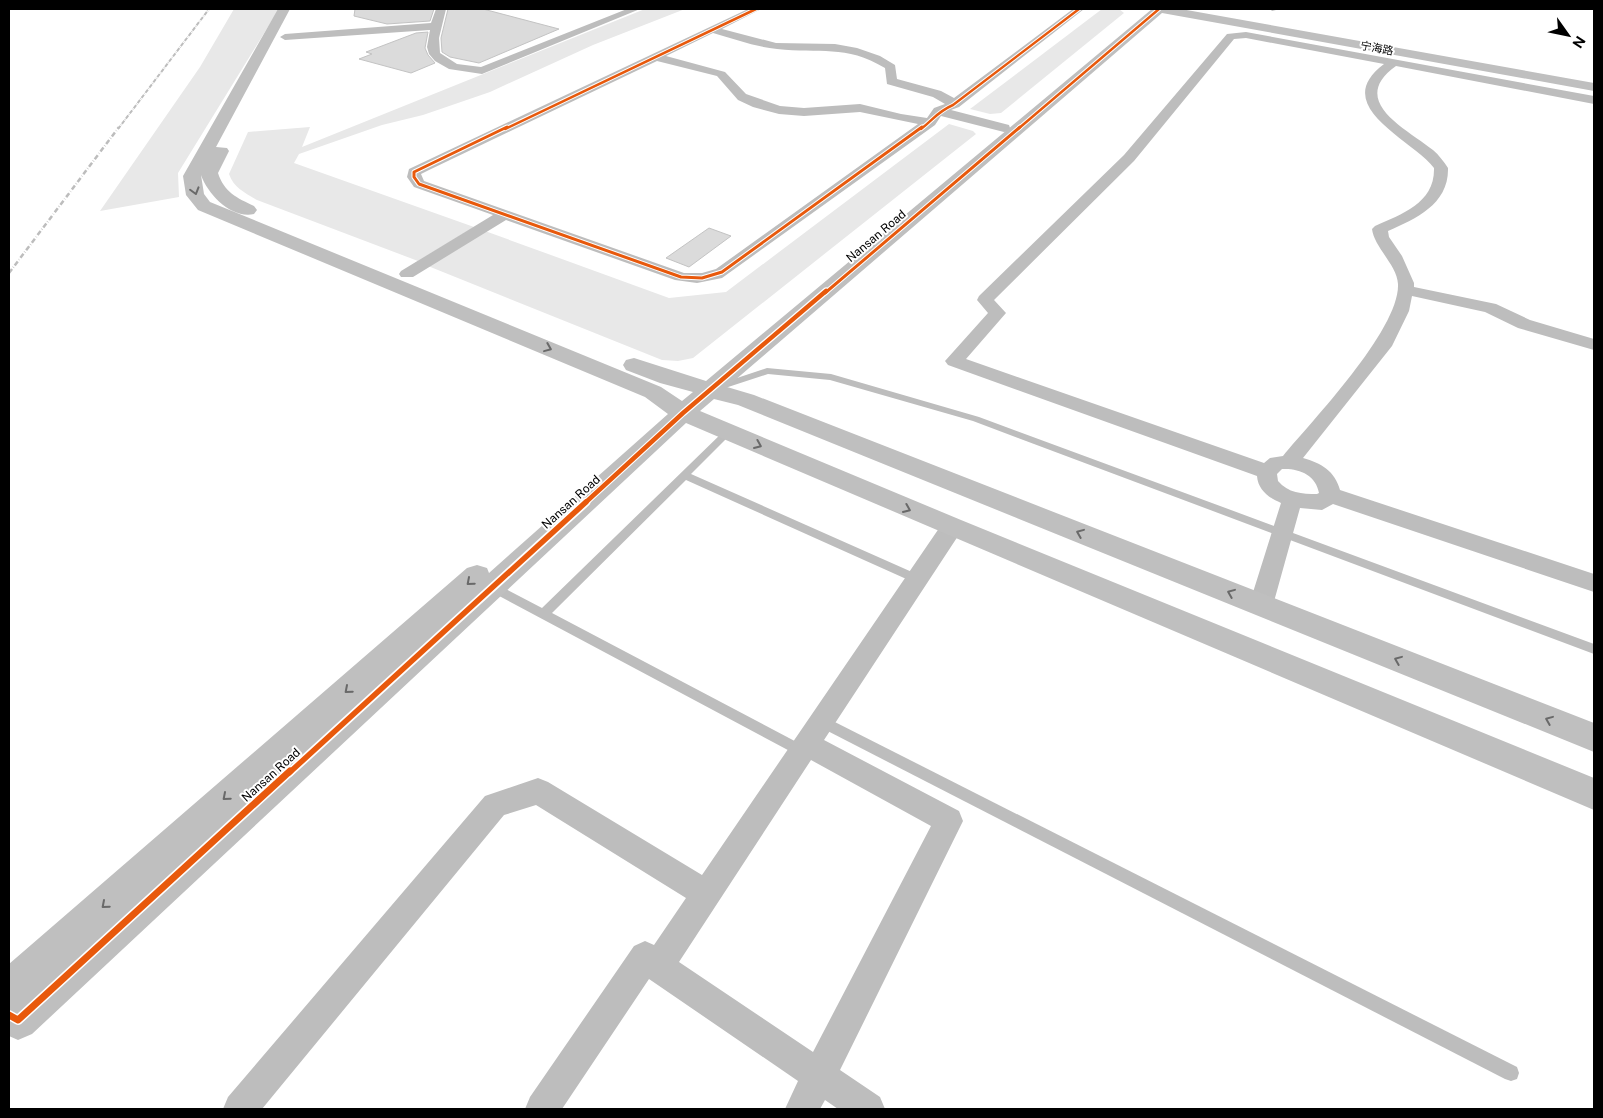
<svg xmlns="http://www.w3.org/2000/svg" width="1603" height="1118" font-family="'Public Sans','Noto Sans SC',sans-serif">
  <rect width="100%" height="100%" fill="#fff"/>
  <g fill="#e8e8e8">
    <path d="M234 9H279L178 173 179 197 100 211 200 67Z"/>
    <path d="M645 9H685L593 45 490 92 423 115 382 125 299 154 294 163 474 227 418 261 257 200C244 192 234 188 229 174L248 132 310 127 302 147Z"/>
    <path d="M1102 9H1119L1124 13 1001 113 990 114 970 109Z"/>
    <path d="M949 124 973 131 976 134 693 358 678 361 662 360 428 266 485 231 669 298 726 292Z"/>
  </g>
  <g fill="#dbdbdb" stroke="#c3c3c3">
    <path d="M355 9H434L430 21 387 24 354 16Z"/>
    <path d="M448 9H483L559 29 479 63 450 57 442 52 441 38Z"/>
    <path d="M428 32 425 48 428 55 435 63 411 73 359 59 372 54 366 52 416 33Z"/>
    <path d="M709 228 731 236 689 267 666 258Z"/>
  </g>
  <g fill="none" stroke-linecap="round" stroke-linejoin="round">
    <g fill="#bdbdbd" fill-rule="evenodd">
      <path d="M1270 9H1280L1272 11Z"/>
      <path d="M767 368 831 374 979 417 1594 644V654L973 421 830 380 768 374 719 390 714 387 716 385Z"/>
      <path d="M728 429 731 430 733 432 691 474 921 576 923 579 921 582H913L686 480 552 613 806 747 808 751 806 755 801 757 488 590 486 587 488 584H496L542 608 725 430Z"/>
      <path d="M821 715 1517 1067 1519 1073 1517 1079 1511 1081 1505 1079 816 725 814 721 816 717Z"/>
    </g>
    <g fill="#bdbdbd" fill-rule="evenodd">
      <path d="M436 9H446L439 38 440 53 457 64 481 67 627 9H640L482 74 449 69 435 61 429 54 427 47 430 30 285 40 280 37 285 34 431 23Z"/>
      <path d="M748 9H761L722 29 776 43 835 44 857 48 880 56 895 65 897 79 941 91 954 98 1073 9H1084L959 107 951 110 1009 125 1010 128 1009 131 1004 132 941 116 935 125 722 278 697 283 675 280 506 220 413 277H401L399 274 401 271 493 215 414 187 407 177 409 169ZM713 33C734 39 756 47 777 49 820 54 845 44 885 68L887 84 933 97 945 104 934 108 927 118 901 114 860 104 804 108 780 106 746 94 725 72 666 56ZM657 61 717 76 738 100 753 107 779 114 804 116 860 112 918 124 716 269 702 273H684L424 181 421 174 429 170Z"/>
      <path d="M1246 32 1594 96V104L1396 66C1347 101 1407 129 1433 150 1439 155 1444 162 1448 168 1449 204 1416 219 1388 231L1389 237 1402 256 1414 283V287L1496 304 1530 320 1594 339V350L1518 328 1485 312 1412 296 1409 311 1392 346 1303 458C1321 463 1335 471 1340 490L1594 574V592L1333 504 1322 510 1300 508 1273 605 1269 612 1261 614 1253 612 1249 605 1281 503C1269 498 1258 490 1257 476L948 365 945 361 988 313 977 300 979 296 1124 155 1227 34ZM1246 38 1384 64C1328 106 1412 139 1434 168 1435 203 1402 214 1375 226L1372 229C1374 247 1397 265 1398 284 1400 329 1313 420 1283 456L1270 458 1264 463 966 359 1006 313 994 300 1134 161 1234 39ZM1282 469C1299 468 1316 475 1319 493L1317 494C1302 494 1288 493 1278 481L1277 474Z"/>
      <path d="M952 519 960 521 963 527 960 533 824 740 959 811 963 821 840 1070 880 1097 885 1109H838L825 1100 820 1109H785L798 1081 649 979 562 1109H525L530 1097 634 946 645 941 654 945 686 898 536 805 504 815 262 1109H223L228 1097 485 796 538 778 548 782 702 875 944 521ZM811 760 931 826 813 1052 679 962Z"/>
    </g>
    <path fill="#bfbfbf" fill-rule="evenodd" d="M278 9H290L216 147 227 148 229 151 218 173C224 192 237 198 254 206L257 210 254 214C232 219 208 195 201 175L204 194 210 202 661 387 682 401 693 392 660 383 626 370 623 365 626 360 634 358 706 381 1152 9H1181L1594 83V91L1162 13 727 387 754 395 1594 723V752L738 405 714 399 700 411 961 520 1594 778V810L686 423 32 1034 18 1040 9 1036V964L467 568 477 565 487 568 489 573 668 414 645 397 198 210 186 195 183 176Z"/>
    <path stroke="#bdbdbd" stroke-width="2" stroke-dasharray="4 1 0.5 1" stroke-linecap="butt" d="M118 129 209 9"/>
    <path stroke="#bdbdbd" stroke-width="2.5" stroke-dasharray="5 2 0.5 2" stroke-linecap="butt" d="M9 273 119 127"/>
    <g stroke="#fff" stroke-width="4.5">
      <g id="cycleway-far4">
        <path d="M505 129 756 9"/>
        <path d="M921 129C934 119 937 112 953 105L1079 9"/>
        <path d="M1018 129 1159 9"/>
      </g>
    </g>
    <g stroke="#fff" stroke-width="5">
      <g id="cycleway-far3">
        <path d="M507 127 414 172V177L419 184 681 277 702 278 722 272 922 127"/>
        <path d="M825 293 1020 127"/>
      </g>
    </g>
    <g stroke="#fff" stroke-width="7">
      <path id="cycleway-far2" d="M585 503 683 413 826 291"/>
    </g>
    <g stroke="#fff" stroke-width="9">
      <path id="cycleway-far1" d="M289 773 586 502"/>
    </g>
    <g stroke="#fff" stroke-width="10">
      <path id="cycleway" d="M9 1015 18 1020 290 771"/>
    </g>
    <use href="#cycleway-far4" stroke="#e8590c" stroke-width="2.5"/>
    <use href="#cycleway-far3" stroke="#e8590c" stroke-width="3"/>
    <use href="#cycleway-far2" stroke="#e8590c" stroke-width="4.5"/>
    <use href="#cycleway-far1" stroke="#e8590c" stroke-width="5.5"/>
    <use href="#cycleway" stroke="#e8590c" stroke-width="7"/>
  </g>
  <defs><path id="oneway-chevron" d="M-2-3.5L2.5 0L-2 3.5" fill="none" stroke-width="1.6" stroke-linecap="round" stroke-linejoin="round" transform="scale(1.25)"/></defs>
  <g stroke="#696969">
    <use href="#oneway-chevron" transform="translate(195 191) rotate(74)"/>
    <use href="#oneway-chevron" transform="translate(548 348) rotate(22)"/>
    <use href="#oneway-chevron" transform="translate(758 445) rotate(23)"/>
    <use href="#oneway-chevron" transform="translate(907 509) rotate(23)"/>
    <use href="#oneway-chevron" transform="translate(1080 533) rotate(-158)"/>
    <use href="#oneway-chevron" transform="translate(470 582) rotate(139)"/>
    <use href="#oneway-chevron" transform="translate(1231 593) rotate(-158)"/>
    <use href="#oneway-chevron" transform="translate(1398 660) rotate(-158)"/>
    <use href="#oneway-chevron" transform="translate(348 690) rotate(139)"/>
    <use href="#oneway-chevron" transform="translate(1549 720) rotate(-158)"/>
    <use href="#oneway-chevron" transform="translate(226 797) rotate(139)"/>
    <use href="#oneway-chevron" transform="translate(105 905) rotate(139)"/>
  </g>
  <g text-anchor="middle" stroke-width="4" stroke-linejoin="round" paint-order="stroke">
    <g font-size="11" fill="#000" stroke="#fff">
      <text transform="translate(1377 48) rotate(10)" y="4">宁海路</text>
    </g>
    <g font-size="12" fill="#000" stroke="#fff">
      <text transform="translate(876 236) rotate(-40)" y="4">Nansan Road</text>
      <text transform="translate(571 502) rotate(-42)" y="4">Nansan Road</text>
      <text transform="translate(271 775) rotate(-42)" y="4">Nansan Road</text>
    </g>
  </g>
  <rect width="1603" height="1118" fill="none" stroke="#000000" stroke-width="20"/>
  <g transform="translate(1568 35) rotate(123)" stroke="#ffffff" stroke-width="4" paint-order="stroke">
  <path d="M0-4L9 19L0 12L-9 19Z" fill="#000000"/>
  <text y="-8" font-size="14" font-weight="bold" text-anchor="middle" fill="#000000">N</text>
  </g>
</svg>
